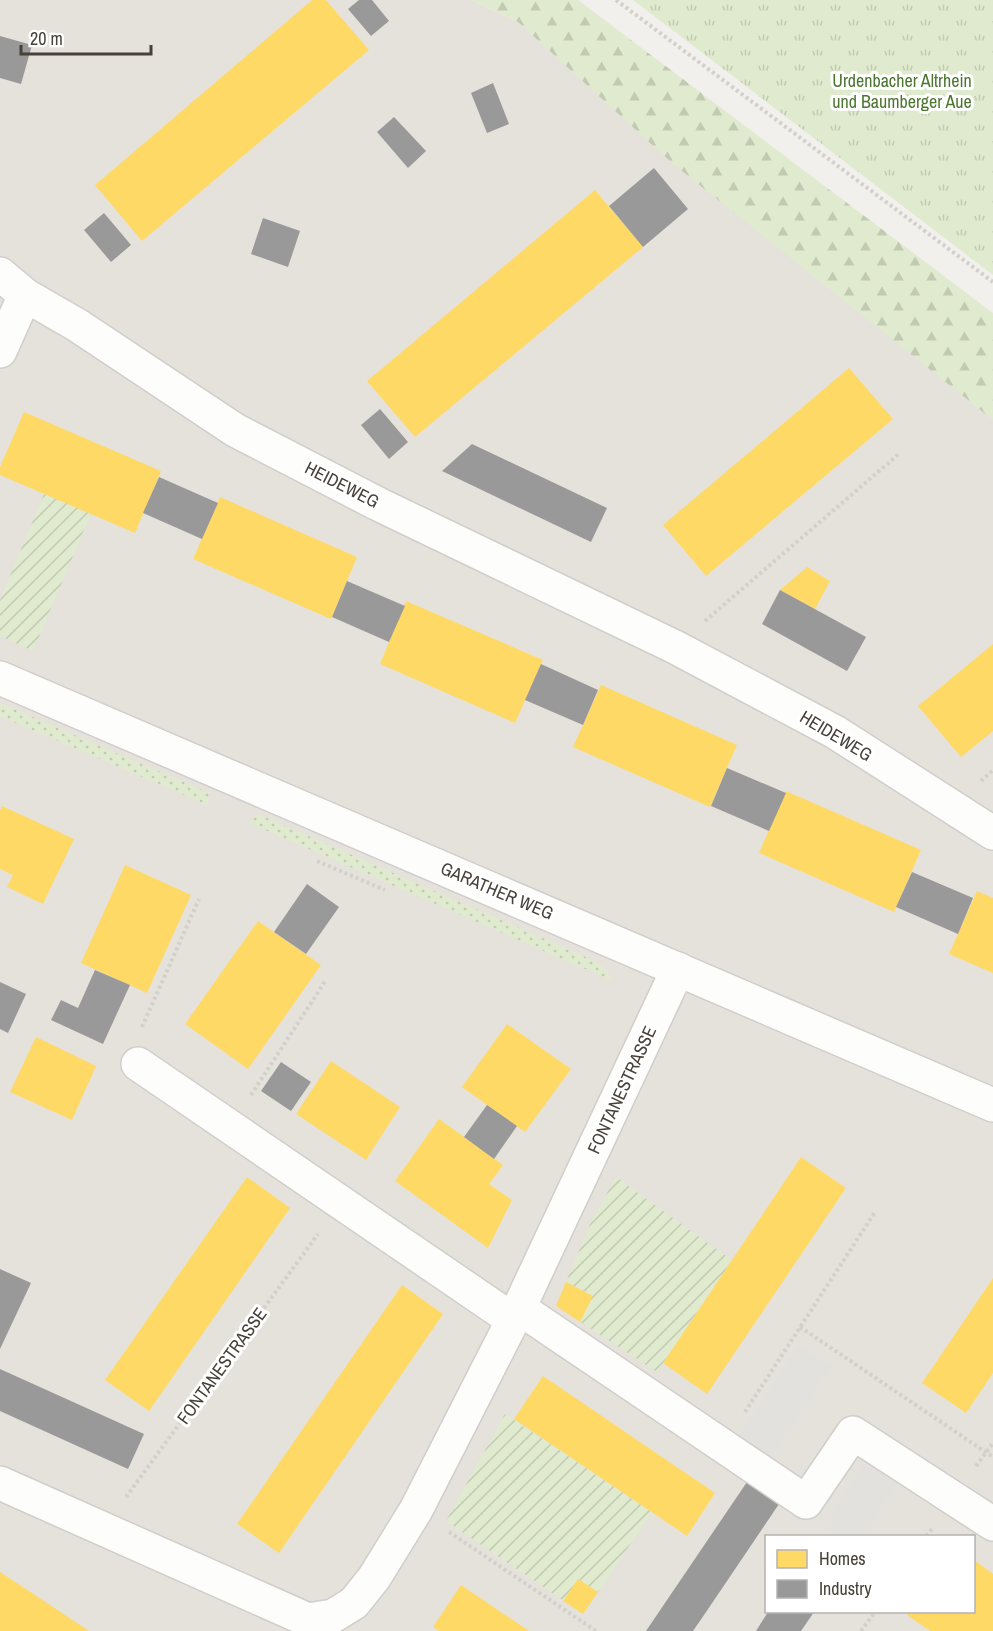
<svg xmlns="http://www.w3.org/2000/svg" width="993" height="1631" font-family="'Archivo Narrow',sans-serif">
  <defs>
    <pattern id="grass-dots" width="8" height="8" patternUnits="userSpaceOnUse" patternTransform="scale(1.5)"><rect width="8" height="8" fill="#e0eacf"/><path d="M2 2h.1M6 6h.1" fill="none" stroke="#c2cab2" stroke-width="1.8" stroke-linecap="round"/></pattern>
    <pattern id="forest-firs" width="22" height="20" patternUnits="userSpaceOnUse" patternTransform="scale(1.5)"><rect width="22" height="20" fill="#e0eacf"/><path d="M5 1l3.5 6h-7zM16 11l3.5 6h-7z" fill="#c2cab2"/></pattern>
    <pattern id="park-tufts" width="24" height="20" patternUnits="userSpaceOnUse" patternTransform="scale(1.5)"><rect width="24" height="20" fill="#e0eacf"/><path d="M3 7l-1-3M5 7V3M7 7l1-3M15 17l-1-3M17 17v-4M19 17l1-3" fill="none" stroke="#c2cab2"/></pattern>
    <pattern id="garden-furrows" width="10" height="10" patternUnits="userSpaceOnUse" patternTransform="scale(1.5)"><rect width="10" height="10" fill="#e0eacf"/><path d="M-1 1l2-2M0 10L10 0M9 11l2-2" fill="none" stroke="#c2cab2"/></pattern>
  </defs>
  <rect width="100%" height="100%" fill="#f2f0ed"/>
  <path fill="#e5e2db" fill-rule="evenodd" d="M0 0H471L518 22 671 160 993 419V1631H0ZM766 1536H974V1612H766Z"/>
  <g fill="url(#grass-dots)">
    <path d="M0 703 209 793 208 805 0 716Z"/>
    <path d="M258 814 588 958 603 967 613 981 249 823Z"/>
  </g>
  <path fill="url(#forest-firs)" d="M471 0H578L993 313V420L672 163 518 22Z"/>
  <path fill="url(#park-tufts)" d="M633 0H993V275Z"/>
  <g fill="url(#garden-furrows)">
    <path d="M44 494 91 513 33 651 0 636V600Z"/>
    <path d="M616 1177 733 1261 657 1372 556 1306 592 1220Z"/>
    <path d="M505 1414 652 1512 583 1614 446 1521Z"/>
  </g>
  <g fill="#e3e1de">
    <path d="M798 1346 831 1367 768 1462 736 1441Z"/>
    <path d="M867 1461 897 1480 863 1536H838L824 1527Z"/>
  </g>
  <g fill="#ffd966">
    <path d="M312 0H326L369 50 142 241 95 185Z"/>
    <path d="M595 190 643 247 415 437 367 381Z"/>
    <path d="M849 368 893 419 706 576 663 525Z"/>
    <path d="M24 412 161 471 135 533 0 475V467Z"/>
    <path d="M220 497 357 557 331 619 193 559Z"/>
    <path d="M807 567 830 581 815 609 780 590Z"/>
    <path d="M406 601 543 660 515 723 380 664Z"/>
    <path d="M993 644V731L961 757 918 706Z"/>
    <path d="M601 685 737 745 710 807 573 747Z"/>
    <path d="M786 791 921 850 894 912 759 853Z"/>
    <path d="M2 806 74 839 43 904 7 887 13 875 0 869V811Z"/>
    <path d="M125 865 191 895 147 993 81 963Z"/>
    <path d="M977 891 993 898V973L949 954Z"/>
    <path d="M258 921 321 965 248 1069 185 1024Z"/>
    <path d="M507 1024 571 1069 525 1132 462 1087Z"/>
    <path d="M36 1037 96 1066 72 1120 10 1092Z"/>
    <path d="M331 1061 400 1107 366 1160 296 1114Z"/>
    <path d="M439 1119 503 1165 489 1184 512 1200 488 1248 395 1181Z"/>
    <path d="M801 1157 846 1188 707 1394 663 1363Z"/>
    <path d="M247 1177 290 1208 149 1411 105 1380Z"/>
    <path d="M993 1278V1373L966 1413 922 1383Z"/>
    <path d="M566 1282 593 1296 580 1322 556 1306Z"/>
    <path d="M402 1285 443 1314 279 1553 237 1524Z"/>
    <path d="M543 1376 715 1493 687 1536 514 1419Z"/>
    <path d="M974 1560 993 1574V1631H930L907 1615 910 1612H974Z"/>
    <path d="M0 1572 35 1595 89 1631H0Z"/>
    <path d="M578 1579 598 1592 583 1614 563 1601Z"/>
    <path d="M461 1585 529 1631H439L433 1627Z"/>
  </g>
  <g fill="#999">
    <path d="M359 0H372L389 21 371 36 348 9Z"/>
    <path d="M0 36 32 45 21 84 0 78Z"/>
    <path d="M493 83 509 124 487 133 471 93Z"/>
    <path d="M394 117 426 151 408 168 377 132Z"/>
    <path d="M654 168 688 209 643 247 609 206Z"/>
    <path d="M104 213 131 245 111 262 84 230Z"/>
    <path d="M263 218 300 231 288 267 251 254Z"/>
    <path d="M380 409 408 442 389 459 361 425Z"/>
    <path d="M472 444 607 508 591 542 442 471Z"/>
    <path d="M159 477 218 503 202 539 143 513Z"/>
    <path d="M347 581 405 606 389 642 332 617Z"/>
    <path d="M780 590 866 637 847 671 762 624Z"/>
    <path d="M541 664 598 690 583 725 525 700Z"/>
    <path d="M727 768 786 793 769 831 711 806Z"/>
    <path d="M912 872 973 898 958 934 896 907Z"/>
    <path d="M307 884 339 907 306 954 274 932Z"/>
    <path d="M95 970 130 985 103 1044 51 1020 61 1000 78 1008Z"/>
    <path d="M0 982 26 994 8 1033 0 1029Z"/>
    <path d="M281 1062 311 1082 291 1111 261 1091Z"/>
    <path d="M487 1105 517 1126 494 1159 464 1137Z"/>
    <path d="M0 1269 31 1283 0 1349Z"/>
    <path d="M0 1369 144 1434 128 1469 0 1411Z"/>
    <path d="M747 1482 779 1504 702 1618 693 1631H646Z"/>
    <path d="M768 1612H814L801 1631H756Z"/>
  </g>
  <g fill="none" stroke-linecap="round" stroke-linejoin="round">
    <g stroke="#d0cecb" stroke-width="36">
      <g id="minor">
        <path d="M0 274 25 295 77 325 235 430 378 504 675 647 835 732 993 833"/>
        <path d="M0 351 25 295"/>
        <path d="M0 678 993 1105"/>
        <path d="M138 1064 513 1320"/>
        <path d="M519 1308 806 1502 853 1433 993 1524"/>
        <path d="M0 1483 308 1620 333 1616 354 1603 374 1578 416 1510 519 1308 678 969"/>
      </g>
    </g>
    <g stroke="#d2d0cb" stroke-width="4" stroke-dasharray="3 3" stroke-linecap="butt">
      <path d="M616 0 993 282"/>
      <path d="M705 621 900 453"/>
      <path d="M981 781 993 770"/>
      <path d="M317 861 385 890"/>
      <path d="M142 1027 199 899"/>
      <path d="M251 1095 326 980"/>
      <path d="M800 1327 993 1457"/>
      <path d="M745 1412 875 1212"/>
      <path d="M976 1466 993 1443"/>
      <path d="M126 1497 318 1234"/>
      <path d="M449 1532 596 1631"/>
      <path d="M926 1536 932 1529"/>
      <path d="M861 1631 875 1612"/>
    </g>
    <use href="#minor" stroke="#fdfdfc" stroke-width="33"/>
  </g>
  <g text-anchor="middle" stroke-width="6" stroke-linejoin="round" paint-order="stroke">
    <g font-size="18" fill="#4c7530" stroke="#fff">
      <text x="902" y="87">Urdenbacher Altrhein<tspan x="902" dy="21">und Baumberger Aue</tspan></text>
    </g>
    <g font-size="18" fill="#474139" stroke="#fff">
      <text transform="translate(342 485) rotate(27)" y="6">HEIDEWEG</text>
      <text transform="translate(836 736) rotate(31)" y="6">HEIDEWEG</text>
      <text transform="translate(497 891) rotate(23)" y="6">GARATHER WEG</text>
      <text transform="translate(622 1090) rotate(-65)" y="6">FONTANESTRASSE</text>
      <text transform="translate(222 1366) rotate(-54)" y="6">FONTANESTRASSE</text>
    </g>
  </g>
  <rect x="765" y="1535" width="210" height="78" fill="#ffffff" stroke="#b5b3b0" stroke-width="1.5"/>
  <rect x="777" y="1550" width="30" height="18" fill="#ffd966" stroke="#b5b3b0" stroke-width="1.5"/>
  <text x="819" y="1565" font-size="18" fill="#474139">Homes</text>
  <rect x="777" y="1580" width="30" height="18" fill="#999999" stroke="#b5b3b0" stroke-width="1.5"/>
  <text x="819" y="1595" font-size="18" fill="#474139">Industry</text>
  <path d="M21 45v9h130v-9" fill="none" stroke="#474139" stroke-width="3"/>
  <text x="30" y="45" font-size="18" fill="#474139" stroke="#ffffff" stroke-width="4.5" paint-order="stroke">20 m</text>
</svg>
